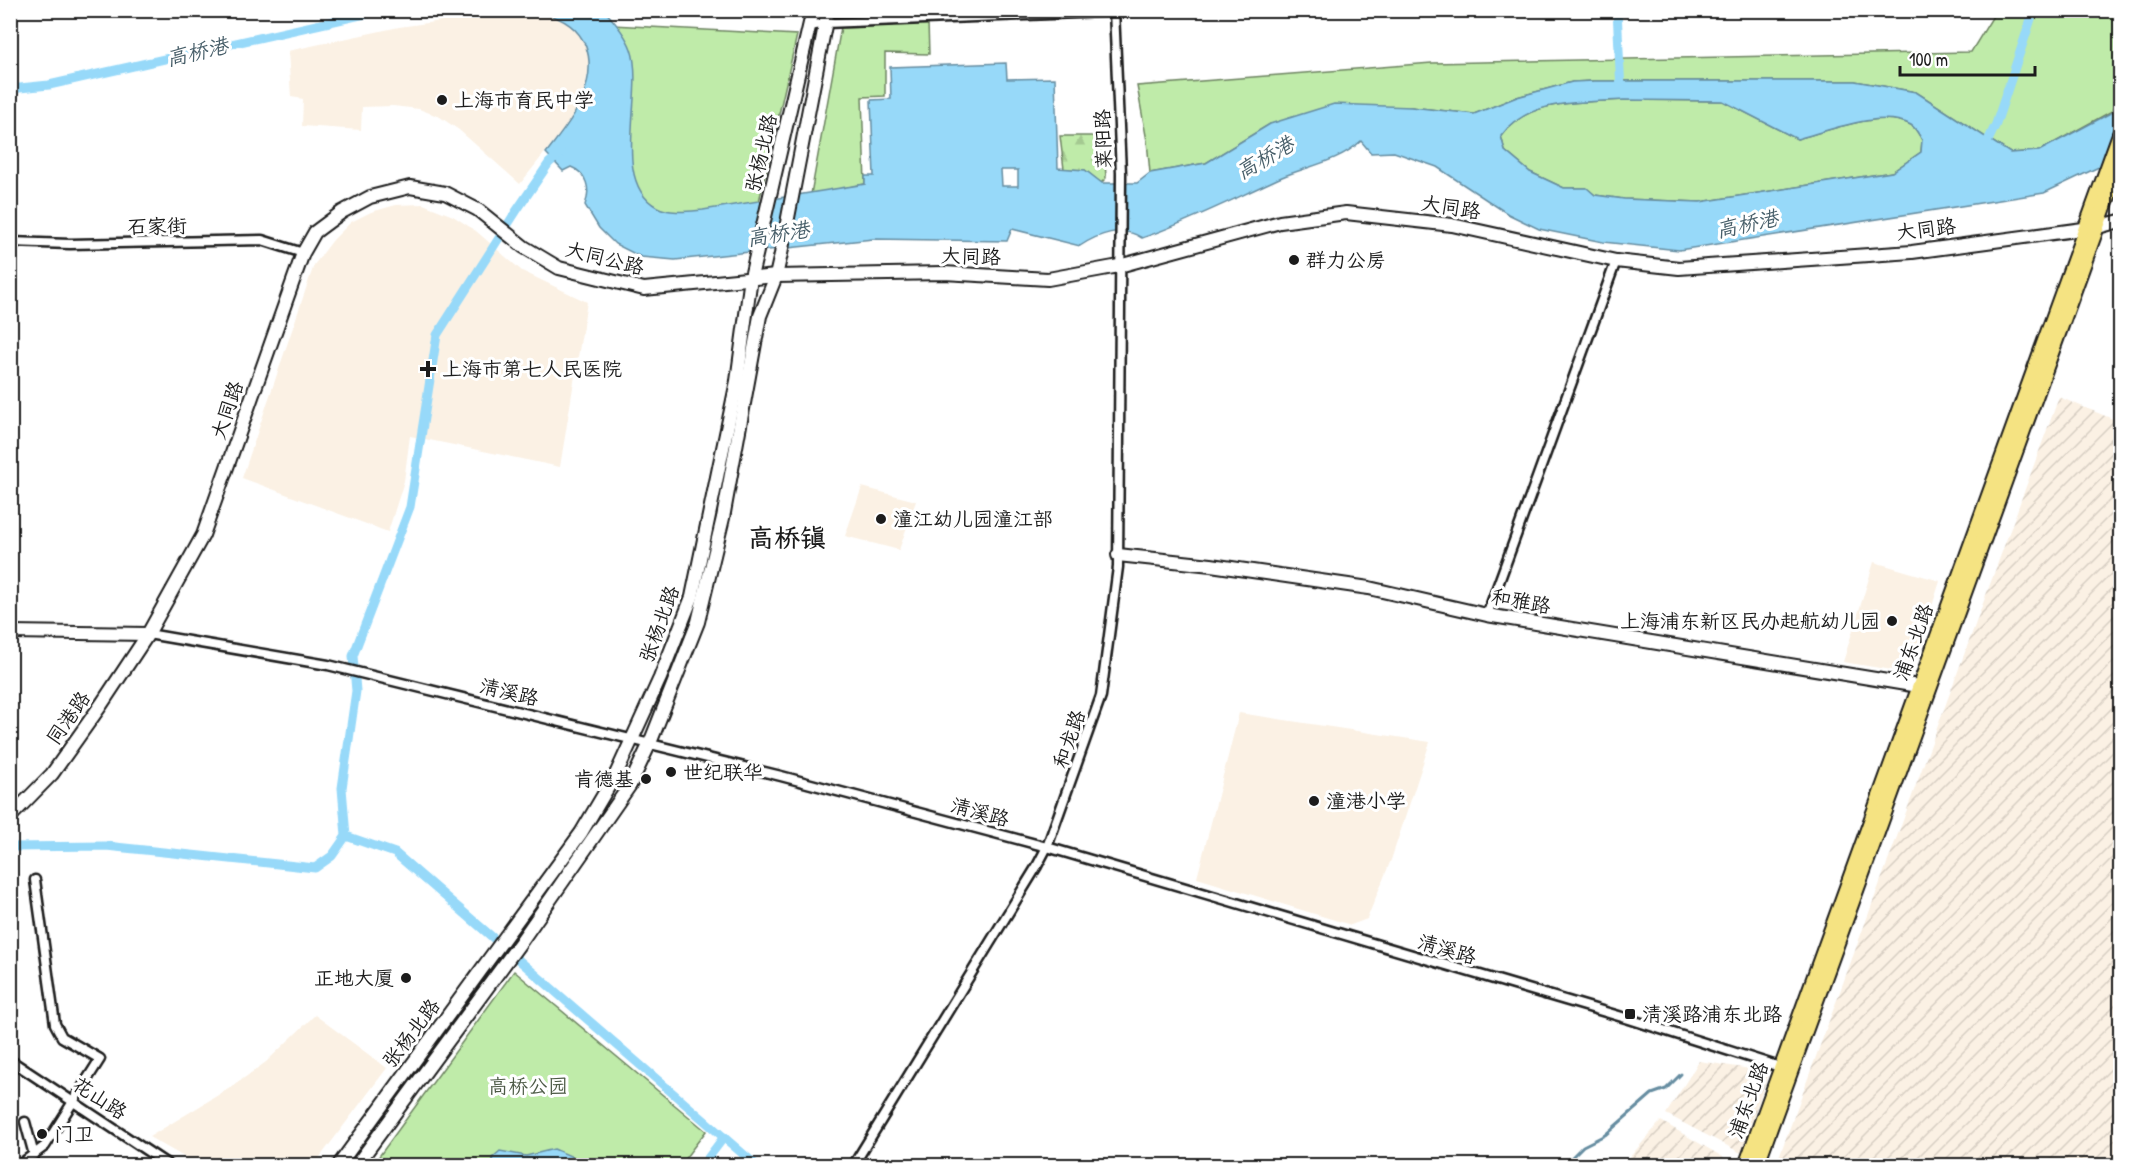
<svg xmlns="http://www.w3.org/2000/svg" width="2131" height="1176" font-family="'Patrick Hand','LXGW WenKai TC',sans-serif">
  <defs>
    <pattern id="industrial-furrows" width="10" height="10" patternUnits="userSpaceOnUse" patternTransform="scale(1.5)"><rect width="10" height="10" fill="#fbf1e4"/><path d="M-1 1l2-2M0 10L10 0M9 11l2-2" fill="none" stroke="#d7cec3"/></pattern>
    <pattern id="forest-firs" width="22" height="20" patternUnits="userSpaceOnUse" patternTransform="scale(1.5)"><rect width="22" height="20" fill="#bfeba9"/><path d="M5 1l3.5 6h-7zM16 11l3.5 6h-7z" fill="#a4c991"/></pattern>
  </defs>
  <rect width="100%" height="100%" fill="#fff"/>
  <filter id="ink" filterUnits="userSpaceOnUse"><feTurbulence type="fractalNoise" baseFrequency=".0167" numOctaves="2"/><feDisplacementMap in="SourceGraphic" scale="12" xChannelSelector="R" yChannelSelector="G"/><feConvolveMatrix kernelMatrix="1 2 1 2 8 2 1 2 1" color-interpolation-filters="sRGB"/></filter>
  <g filter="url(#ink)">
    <g fill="#fbf1e4">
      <path d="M542 13 560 17 575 27 590 55 588 73 581 102 566 126 520 184 459 130 440 117 419 109 393 106 362 107 361 130 302 126 303 99 291 97 288 51 399 27 484 15Z"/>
      <path d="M423 204 453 216 476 231 522 271 587 302 560 467 410 436 404 481 388 532 242 478 314 265 333 240 351 222 371 212 396 205Z"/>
      <path d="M862 487 916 501 899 550 845 536Z"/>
      <path d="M1874 562 1940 581 1911 673 1843 662Z"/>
      <path d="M1239 713 1430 742 1391 860 1367 919 1351 925 1197 878Z"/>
      <path d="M315 1015 387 1068 314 1165H198L149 1137 233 1086 266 1062Z"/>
    </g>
    <g fill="url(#industrial-furrows)">
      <path d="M2059 397 2120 422V1165H1776Z"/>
      <path d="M1699 1061 1769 1072 1741 1153 1666 1114Z"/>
      <path d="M1661 1121 1735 1164 1734 1165H1623Z"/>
    </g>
    <path fill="url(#forest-firs)" stroke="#6e8462" stroke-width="1.5" d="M1060 136H1101L1104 142 1106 178 1101 183 1085 170 1064 169Z"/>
    <g fill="#bfeba9" stroke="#6e8462" stroke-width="1.5">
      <path d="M1996 11H2120V88L2112 111 2039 151 2010 153 1916 92 1855 81H1594L1572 82 1517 97 1474 114 1411 107 1270 124 1206 163 1150 173 1147 141 1137 86 1432 63 1971 52Z"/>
      <path d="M928 23 929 54 885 53V96L862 97 865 184 811 194 841 27 854 24Z"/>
      <path d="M612 25 797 35 755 219 693 232 621 183Z"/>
      <path d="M1624 100 1723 101 1797 139C1828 131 1882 109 1911 125 1916 128 1919 135 1922 140L1921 152 1892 172 1700 202 1624 199 1595 195 1586 188H1564L1530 172 1505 151 1501 136C1528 98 1582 103 1624 100Z"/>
      <path d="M514 971 706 1131 680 1165 372 1166Z"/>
    </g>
    <g fill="#97d9f9" stroke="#668da1" stroke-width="1.5" fill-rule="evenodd">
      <path d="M542 10 605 11C614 21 626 35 631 49 646 91 609 181 657 207 670 214 690 211 703 210L865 184V176H874L871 100 891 99 890 67 1006 63 1007 79 1055 78 1058 168 1085 170 1102 183H1137L1150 173 1206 163 1270 124 1334 104 1411 107 1474 114 1517 97 1572 82 1594 81H1855L1916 92 2010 153 2039 151 2120 108V157L2044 193 1679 250 1603 242 1539 229 1508 214 1437 167 1394 152 1371 153 1361 141C1340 161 1309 166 1282 177 1235 198 1191 221 1142 238 1122 225 1098 234 1080 246L1012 229 1007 241 873 239 675 260 641 257 615 244 599 228 585 205C591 190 587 173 571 167L563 171 546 153C558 137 572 121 580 103 599 61 589 24 542 13ZM1624 100 1723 101 1797 139C1828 131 1882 109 1911 125 1916 128 1919 135 1922 140L1921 152 1892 172 1700 202 1624 199 1595 195 1587 188H1564L1530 172 1505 151 1501 136C1528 98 1582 103 1624 100ZM1001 170H1018V186H1002Z"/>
      <path d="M554 1149 573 1157 580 1165H494L492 1158 500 1151 526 1156Z"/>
    </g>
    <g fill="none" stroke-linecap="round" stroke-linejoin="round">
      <path stroke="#668da1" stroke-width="3" d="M1563 1166 1583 1146 1605 1135 1652 1094 1666 1089 1681 1074"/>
      <g stroke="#97d9f9" stroke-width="9">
        <path d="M1617 10 1621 91"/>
        <path d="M10 89 49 85 383 10"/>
        <path d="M1984 149 1996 124 2034 10"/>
        <path d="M346 836 395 853 757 1166"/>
        <path d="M10 847 106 846 315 868 332 856 346 836 342 788 356 691 353 656 410 507 437 335 517 210 549 163 561 153"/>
        <path d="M702 1166 724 1137"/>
      </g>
      <g stroke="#1c1c1c" stroke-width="13">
        <g id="street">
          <path d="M810 26 826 23 1153 10"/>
          <path d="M10 242 70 244 262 240 303 253"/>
          <path d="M1487 615 1616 261"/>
          <path d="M148 634 328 665 781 776 1047 847 1629 1019 1786 1069"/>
          <path d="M10 1060 170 1166"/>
          <path d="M25 1122 34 1155"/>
          <path d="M18 1166 45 1146 100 1059 62 1037 55 1024 35 880"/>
          <path d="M853 1166 1037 866 1047 847 1101 696 1118 567 1121 173 1114 10"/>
        </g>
      </g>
      <g stroke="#1c1c1c" stroke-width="16">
        <g id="secondary">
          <path d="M1118 555 1211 565 1369 588 1487 615 1918 686"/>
          <path d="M10 632 148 634"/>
          <path d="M10 817 52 774 101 705 148 634 203 535 303 253 315 232 342 212 370 197 410 187 445 193 478 210 524 247 559 268 644 289 776 276 944 273 1048 279 1119 266 1280 222 1346 213 1452 225 1616 261 1679 268 1912 252 2098 227 2120 221"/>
          <path d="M338 1166 581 833 617 772 660 678 692 597 737 381 751 277 813 10"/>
          <path d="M356 1166 520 943 630 785 650 743 698 622 723 518 760 316 776 276 781 254 828 10"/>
        </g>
      </g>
      <g stroke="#1c1c1c" stroke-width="18">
        <g id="primary">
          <path d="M1746 1166 2120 134"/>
          <path d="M1756 1166 2120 163"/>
        </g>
      </g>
      <use href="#street" stroke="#fff" stroke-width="8"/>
      <use href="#secondary" stroke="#fff" stroke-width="12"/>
      <use href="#primary" stroke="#f5e382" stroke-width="14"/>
    </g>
  </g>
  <g fill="#1c1c1c" stroke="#fff" stroke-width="2">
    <circle cx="442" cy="100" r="6"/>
    <circle cx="1294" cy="260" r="6"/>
    <path d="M425 360h6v6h6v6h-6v6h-6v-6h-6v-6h6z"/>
    <circle cx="881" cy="519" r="6"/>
    <circle cx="1892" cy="621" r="6"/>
    <circle cx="671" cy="772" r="6"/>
    <circle cx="646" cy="779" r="6"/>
    <circle cx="1314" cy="801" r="6"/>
    <circle cx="406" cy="978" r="6"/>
    <rect x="1624" y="1008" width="12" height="12" rx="3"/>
    <circle cx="42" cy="1134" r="6"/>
  </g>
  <g text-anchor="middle" stroke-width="6" stroke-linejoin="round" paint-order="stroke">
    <g font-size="20" fill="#1c1c1c" stroke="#fff" text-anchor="start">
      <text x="454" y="107">上海市育民中学</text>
      <text x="1306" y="267">群力公房</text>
      <text x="442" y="376">上海市第七人民医院</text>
      <text x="893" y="526">潼江幼儿园潼江部</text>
      <text x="1880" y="628" text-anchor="end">上海浦东新区民办起航幼儿园</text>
      <text x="683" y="779">世纪联华</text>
      <text x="634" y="786" text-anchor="end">肯德基</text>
      <text x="1326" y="808">潼港小学</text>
      <text x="394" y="985" text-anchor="end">正地大厦</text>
      <text x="1642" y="1021">清溪路浦东北路</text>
      <text x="54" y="1141">门卫</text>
    </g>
    <g font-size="20" fill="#1c1c1c" stroke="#fff">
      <text transform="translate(1103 139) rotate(-92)" y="7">莱阳路</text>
      <text transform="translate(761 153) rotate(-77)" y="7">张杨北路</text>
      <text transform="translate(1451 207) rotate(9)" y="7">大同路</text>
      <text transform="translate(157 226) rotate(-1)" y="7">石家街</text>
      <text transform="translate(1926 229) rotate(-7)" y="7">大同路</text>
      <text transform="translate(971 256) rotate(2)" y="7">大同路</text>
      <text transform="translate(605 258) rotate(14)" y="7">大同公路</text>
      <text transform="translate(227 410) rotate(-71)" y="7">大同路</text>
      <text transform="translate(1521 601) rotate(10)" y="7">和雅路</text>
      <text transform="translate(659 624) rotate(-70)" y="7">张杨北路</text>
      <text transform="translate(1913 642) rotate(-70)" y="7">浦东北路</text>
      <text transform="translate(509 692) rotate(13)" y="7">清溪路</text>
      <text transform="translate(68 718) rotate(-55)" y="7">同港路</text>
      <text transform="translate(1069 739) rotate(-71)" y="7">和龙路</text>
      <text transform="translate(980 812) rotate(15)" y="7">清溪路</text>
      <text transform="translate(1447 949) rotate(16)" y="7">清溪路</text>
      <text transform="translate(411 1033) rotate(-53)" y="7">张杨北路</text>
      <text transform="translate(100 1098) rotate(33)" y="7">花山路</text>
      <text transform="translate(1748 1100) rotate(-70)" y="7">浦东北路</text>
    </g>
    <g font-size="20" fill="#4d5a46" stroke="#fff">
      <text x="528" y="1093">高桥公园</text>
    </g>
    <g font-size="21" font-style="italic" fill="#475e69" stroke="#fff">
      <text transform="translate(197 52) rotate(-13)" y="7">高桥港</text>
      <text transform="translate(1265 158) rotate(-30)" y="7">高桥港</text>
      <text transform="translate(1747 224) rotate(-12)" y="7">高桥港</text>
      <text transform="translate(778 234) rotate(-9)" y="7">高桥港</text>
    </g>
    <g font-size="26" font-weight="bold" fill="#1c1c1c" stroke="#fff">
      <text x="787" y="547">高桥镇</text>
    </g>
  </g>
  <rect width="2131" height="1176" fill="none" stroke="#fff" stroke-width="36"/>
  <rect x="18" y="18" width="2095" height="1140" fill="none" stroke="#1c1c1c" stroke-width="2" filter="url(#ink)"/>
  <path d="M1900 66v9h135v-9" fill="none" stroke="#1c1c1c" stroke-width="3"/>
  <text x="1909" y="66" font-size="18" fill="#1c1c1c" stroke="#ffffff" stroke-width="4.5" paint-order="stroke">100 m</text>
</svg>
